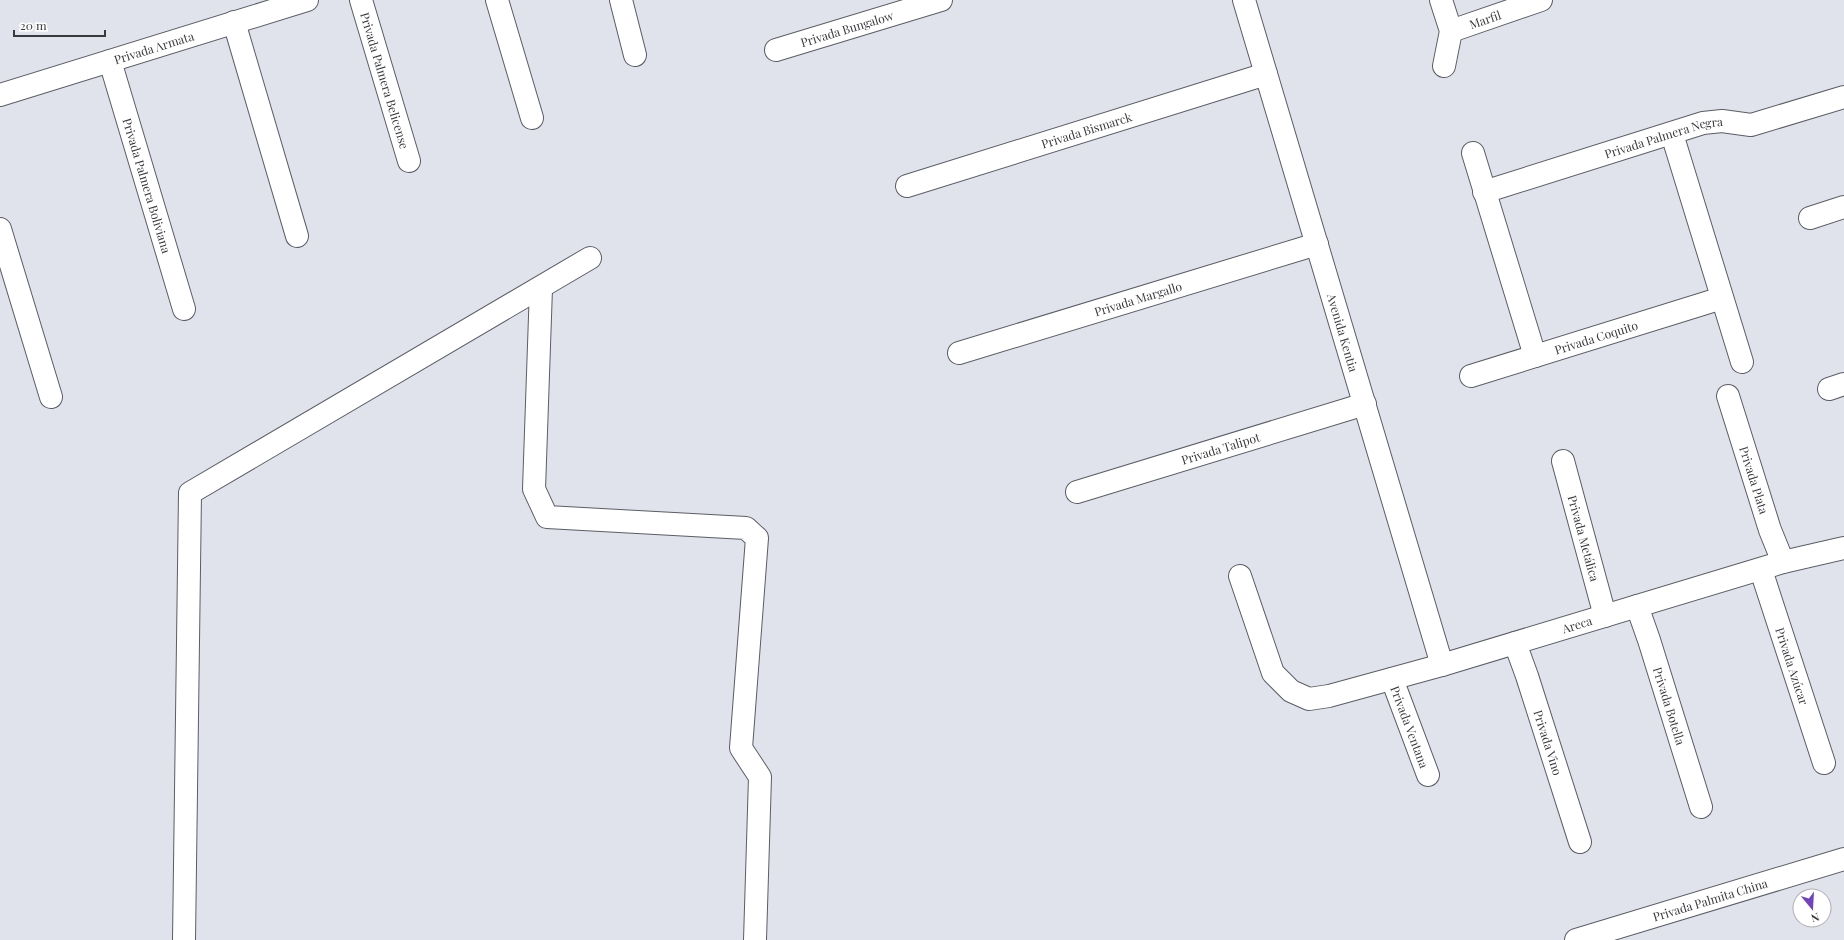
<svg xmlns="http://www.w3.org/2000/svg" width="1844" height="940" font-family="'Playfair Display',serif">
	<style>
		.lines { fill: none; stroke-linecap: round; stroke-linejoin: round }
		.minor-casing { stroke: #5a5d65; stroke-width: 24 }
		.minor { stroke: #fff; stroke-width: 22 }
		.labels { text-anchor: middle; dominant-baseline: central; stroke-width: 4; stroke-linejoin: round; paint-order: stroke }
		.street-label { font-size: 12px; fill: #393a3e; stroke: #fff }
	</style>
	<rect width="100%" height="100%" fill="#e0e3ec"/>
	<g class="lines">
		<defs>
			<g id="minor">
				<path id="s1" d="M361,0L409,161"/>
				<path d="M497,0L532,118"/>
				<path d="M621,0L635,55"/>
				<path id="s2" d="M1244,0L1442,665"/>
				<path d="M1441,0L1451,31L1444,66"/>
				<path d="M234,22L297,236"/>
				<path id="s3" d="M1451,31L1541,0"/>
				<path id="s4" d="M776,50L941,0"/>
				<path id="s5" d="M110,61L184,309"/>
				<path id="s6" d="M0,95L307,0"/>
				<path d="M1672,134L1742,362"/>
				<path d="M1473,153L1535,356"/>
				<path id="s7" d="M907,186L1266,74"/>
				<path id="s8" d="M1484,192L1703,123L1722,121L1751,125L1844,97"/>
				<path d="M1810,218L1844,207"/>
				<path d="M0,229L51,397"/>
				<path d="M541,288L534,489L547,517L746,528L757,538L741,748L760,777L755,940"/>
				<path id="s9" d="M959,353L1317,244"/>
				<path id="s10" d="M1471,376L1722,298"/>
				<path d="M1829,389L1844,384"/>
				<path id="s11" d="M1728,396L1770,530L1783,562"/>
				<path id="s12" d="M1563,461L1605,616"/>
				<path id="s13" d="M1077,492L1365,404"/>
				<path id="s14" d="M1761,570L1824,763"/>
				<path id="s15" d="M1240,576L1273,673L1291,691L1309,699L1329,696L1442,665L1783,562L1844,548"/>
				<path id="s16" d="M1637,606L1649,640L1701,807"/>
				<path id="s17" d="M1515,643L1527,676L1580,842"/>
				<path id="s18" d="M1392,679L1428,775"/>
				<path d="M184,940L190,493L590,258"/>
				<path id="s19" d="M1576,940L1844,859"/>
			</g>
		</defs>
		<!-- minor casing -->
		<use href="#minor" class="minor-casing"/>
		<!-- minor -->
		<use href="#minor" class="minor"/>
	</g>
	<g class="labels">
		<!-- street labels -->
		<g class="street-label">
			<text stroke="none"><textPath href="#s3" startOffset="36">Marfil</textPath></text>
			<text stroke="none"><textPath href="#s4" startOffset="74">Privada Bungalow</textPath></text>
			<text stroke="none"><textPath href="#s6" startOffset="161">Privada Armata</textPath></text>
			<text stroke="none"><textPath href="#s1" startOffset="84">Privada Palmera Belicense</textPath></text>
			<text stroke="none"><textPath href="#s7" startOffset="188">Privada Bismarck</textPath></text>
			<text stroke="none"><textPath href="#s8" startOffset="188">Privada Palmera Negra</textPath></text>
			<text stroke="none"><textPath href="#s5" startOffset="130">Privada Palmera Boliviana</textPath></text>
			<text stroke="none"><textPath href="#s9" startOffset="187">Privada Margallo</textPath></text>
			<text stroke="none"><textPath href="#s2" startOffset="347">Avenida Kentia</textPath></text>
			<text stroke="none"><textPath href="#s10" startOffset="131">Privada Coquito</textPath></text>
			<text stroke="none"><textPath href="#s13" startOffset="150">Privada Talipot</textPath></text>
			<text stroke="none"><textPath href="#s11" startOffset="88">Privada Plata</textPath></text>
			<text stroke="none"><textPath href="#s12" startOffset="80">Privada Metálica</textPath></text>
			<text stroke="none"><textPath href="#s15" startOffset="426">Areca</textPath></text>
			<text stroke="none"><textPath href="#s14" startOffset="101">Privada Azúcar</textPath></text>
			<text stroke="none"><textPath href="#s16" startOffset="105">Privada Botella</textPath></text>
			<text stroke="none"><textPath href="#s18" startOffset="51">Privada Ventana</textPath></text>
			<text stroke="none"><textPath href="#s17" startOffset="105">Privada Vino</textPath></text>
			<text stroke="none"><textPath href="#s19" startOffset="140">Privada Palmita China</textPath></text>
		</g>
	</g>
	<!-- north arrow -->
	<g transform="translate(1812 908) rotate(162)"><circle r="19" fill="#ffffff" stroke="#b0b0b2"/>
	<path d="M0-3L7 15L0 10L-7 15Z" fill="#7244bc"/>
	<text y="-6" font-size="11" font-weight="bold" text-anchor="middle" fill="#393a3e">N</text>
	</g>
	<!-- scale -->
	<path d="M14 30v6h91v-6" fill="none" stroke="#393a3e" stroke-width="2"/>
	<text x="20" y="30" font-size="12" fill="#393a3e" stroke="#ffffff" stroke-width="3" paint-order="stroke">20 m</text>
</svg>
